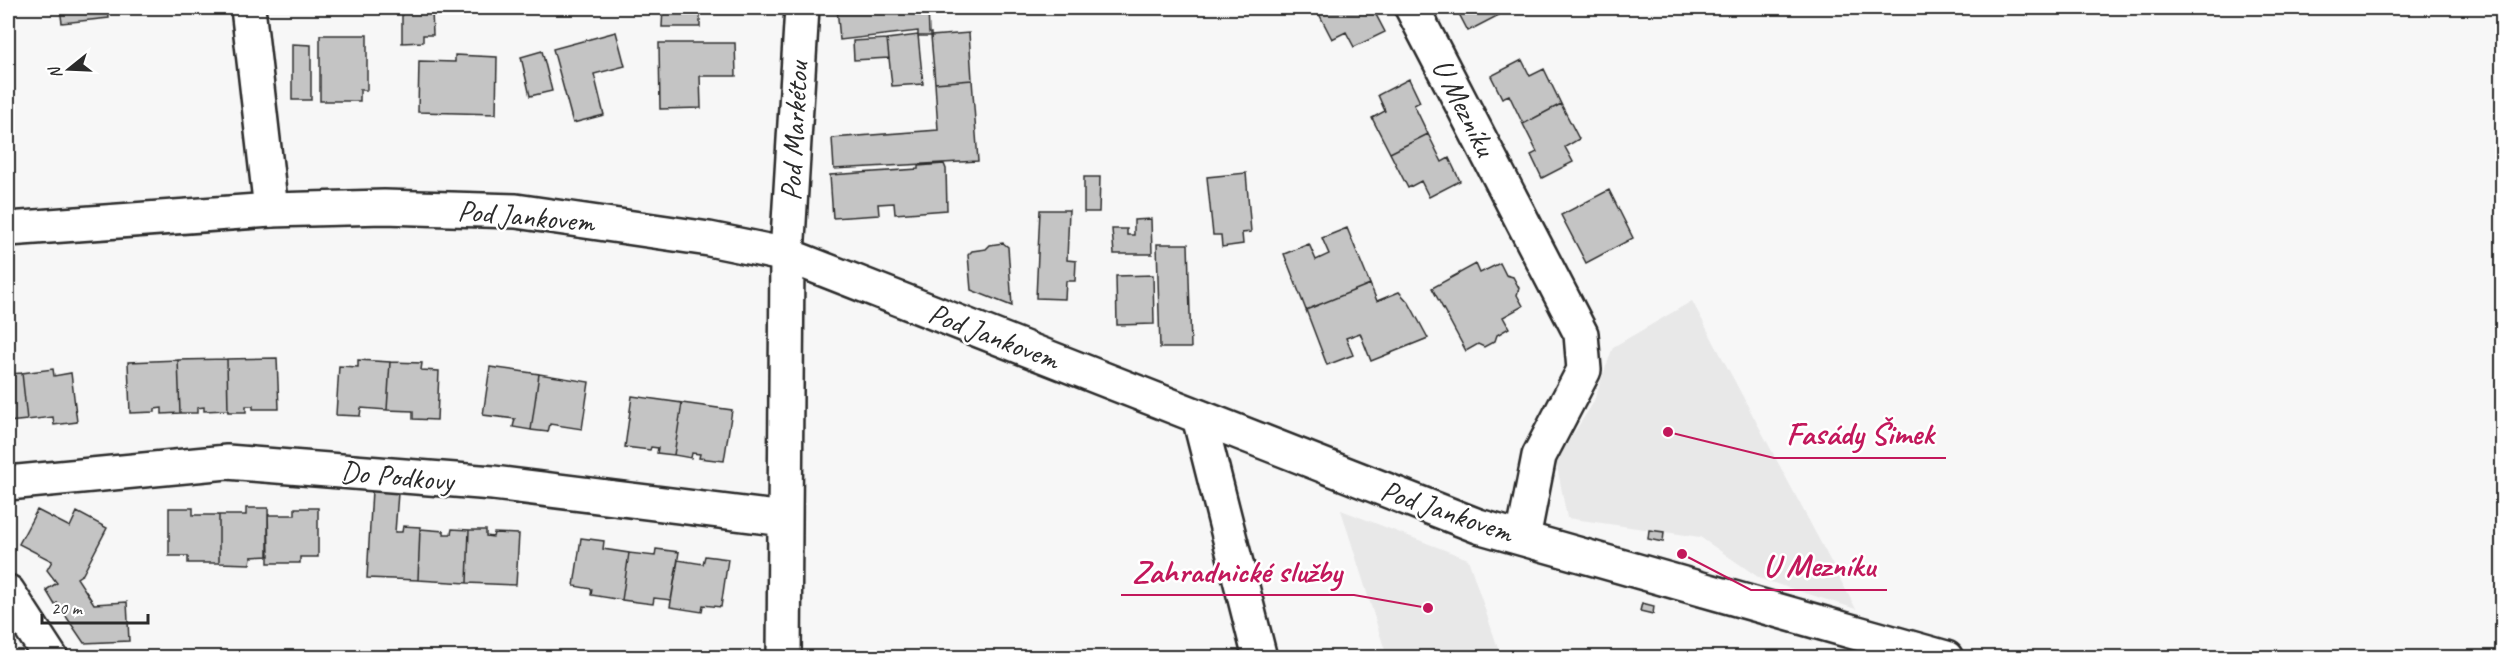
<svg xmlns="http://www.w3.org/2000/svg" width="2510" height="665" font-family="Caveat,sans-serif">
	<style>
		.built { fill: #e8e8e8 }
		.building { fill: #c4c4c4; stroke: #2b2b2b; stroke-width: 1.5 }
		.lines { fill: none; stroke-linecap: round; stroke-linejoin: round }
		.street-casing { stroke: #2b2b2b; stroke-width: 38 }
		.secondary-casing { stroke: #2b2b2b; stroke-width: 38 }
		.street { stroke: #fff; stroke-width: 33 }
		.secondary { stroke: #fff; stroke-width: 33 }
		.labels { text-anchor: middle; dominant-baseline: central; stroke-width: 5; stroke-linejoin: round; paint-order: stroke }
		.street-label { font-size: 30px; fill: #2b2b2b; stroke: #fff }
		.leader { fill: none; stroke: #c2185b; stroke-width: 2 }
		.callout-dot { fill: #c2185b; stroke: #fff; stroke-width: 2 }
		.callout-label { font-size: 32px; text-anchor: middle; font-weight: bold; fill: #c2185b; stroke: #fff; stroke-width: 5; stroke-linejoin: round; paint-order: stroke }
	</style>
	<rect width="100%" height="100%" fill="#f7f7f7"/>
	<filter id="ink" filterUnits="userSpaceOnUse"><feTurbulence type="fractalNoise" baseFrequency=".0167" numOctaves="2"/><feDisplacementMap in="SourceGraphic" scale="12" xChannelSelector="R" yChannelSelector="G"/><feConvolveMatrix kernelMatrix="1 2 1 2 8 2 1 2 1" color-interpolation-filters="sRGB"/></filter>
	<g filter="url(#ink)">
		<!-- built -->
		<path class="built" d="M1692,301L1856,609L1761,579L1700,537L1567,518L1556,461L1593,403L1613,347Z
			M1341,510L1468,559L1501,657H1387Z"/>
		<!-- building -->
		<path class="building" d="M60,8H108L109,18L62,23Z
			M402,8H422V11H432L433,35H423V42L402,43Z
			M663,8H700V27H662Z
			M837,8H928L929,33H931V36H918V31L840,40Z
			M1316,8H1364L1367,12L1373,9L1385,32L1354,47L1346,32L1332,39Z
			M1456,8H1495L1499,15L1468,31Z
			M616,32L625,66L594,74L604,115L573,123L553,49Z
			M969,33L972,80L935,83L931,36Z
			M320,35H367V90H360V101H320Z
			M918,35L923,84L892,86L887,39Z
			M887,39L889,58L854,60L853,41Z
			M659,43H735L736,76H700L701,108L660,109Z
			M292,44L311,45V100H292Z
			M542,51L552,91L530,96L521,57Z
			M455,55L497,57L496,114L418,112L419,61L455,62Z
			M1522,60L1530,76L1544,69L1561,104L1523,124L1509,95L1502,98L1491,76Z
			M1409,79L1420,102L1414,105L1428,134L1390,153L1372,118L1385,111L1378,95Z
			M972,80L978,161L834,169L832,138L938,130L935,83Z
			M1561,104L1579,139L1565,147L1573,162L1542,178L1531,155L1537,152L1523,124Z
			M1428,134L1442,162L1449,158L1460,181L1429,197L1421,181L1408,188L1390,153Z
			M944,164L946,169L947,210L895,214L894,203L878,204L879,215L833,218L830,175L918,169V166Z
			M1246,173L1251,232L1242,233L1243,244L1222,247L1221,235H1213L1207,177Z
			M1084,177H1100L1099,212H1084Z
			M1609,190L1633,238L1586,263L1561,215Z
			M1040,210H1069L1067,260L1076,261L1075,281H1066L1065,299L1036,298Z
			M1151,219L1152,254H1114L1112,229H1127V235H1134V220Z
			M1347,228L1370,284L1306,310L1284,254L1309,244L1316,260L1329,254L1322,238Z
			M1003,243L1008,247L1012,306L971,290L968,255L972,251L986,249L990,245Z
			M1157,244H1188L1191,348H1160Z
			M1500,263L1506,275L1513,277L1519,288L1517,295L1523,306L1503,317L1509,328L1497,335L1495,341L1484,347L1478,344L1466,351L1432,288L1476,264L1480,273Z
			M1153,275L1154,324L1117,325L1116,276Z
			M1370,284L1377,301L1399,292L1409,303L1428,338L1371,361L1360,333L1346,338L1353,355L1327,365L1306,310Z
			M277,358L279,409H253V406H246V412H228L227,359Z
			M227,359L228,412L227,410L204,411V407L197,408V413H180L178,360Z
			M178,360L180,413L162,414V408L155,409V412L130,413L128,362Z
			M358,360L390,362L387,410L361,408L360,416L336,415L339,366L358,367Z
			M390,362L422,363L421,370L439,371L437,420L413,419V411L387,410Z
			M490,367L539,374L531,430L513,427L515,419L483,415Z
			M53,369L54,376L71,373L77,422L54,425L53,417L27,420L22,373Z
			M22,373L27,420L8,422V374Z
			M539,374L589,382L582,429L550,424L548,432L531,430Z
			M632,396L682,403L674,455L657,453L658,448L651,447L650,450L625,447Z
			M682,403L732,410L724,461L699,458L700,454L692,453L691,458L674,455Z
			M372,490L398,493L395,532H402L403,526L420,527L418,580L367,578Z
			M169,508H193V515H219V563H188V556H169Z
			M246,508H268L269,556L251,557L250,564L219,563V515H246Z
			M295,508H318V557H300V563H268V515H295Z
			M37,510L70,527L77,512L107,528L83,574L77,578L94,604L127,602L129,641L84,643L57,603L55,605L46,590L57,583L47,570L52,561L19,544Z
			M420,529L444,531V534H451L452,529L469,530L467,583L418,580Z
			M469,530H486V536L493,537L494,533L519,534L516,585L467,583Z
			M1649,530L1664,532L1663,542L1648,539Z
			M581,538L604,541L603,549L629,553L622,600L591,595L592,589L574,586Z
			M656,549L679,552L671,600L654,598L653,604L622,600L629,553L655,556Z
			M705,556L728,559L721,607L703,605L702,612L670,607L678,560L703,564Z
			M1642,603L1654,606L1653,614L1640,611Z"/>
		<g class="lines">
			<defs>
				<path id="street" d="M248,8L271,210
					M1412,8L1581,334L1584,370L1539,456L1523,538
					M1199,417L1260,658
					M8,483L227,462L493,483L785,519
					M8,592L51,658
					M784,658L787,255"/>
				<path id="secondary" d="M8,229L271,210L384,207L516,211L709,239L787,255L1478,526L1946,658
					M787,255L802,8"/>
			</defs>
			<!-- street casing -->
			<use href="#street" class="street-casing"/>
			<!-- secondary casing -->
			<use href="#secondary" class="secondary-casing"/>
			<!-- street -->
			<use href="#street" class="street"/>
			<!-- secondary -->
			<use href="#secondary" class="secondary"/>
		</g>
	</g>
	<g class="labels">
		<!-- street labels -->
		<g class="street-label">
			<text transform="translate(1464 107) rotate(63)">U Mezníku</text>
			<text transform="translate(794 131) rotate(-87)">Pod Markétou</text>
			<text transform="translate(526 216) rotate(5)">Pod Jankovem</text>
			<text transform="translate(994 336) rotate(21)">Pod Jankovem</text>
			<text transform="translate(397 476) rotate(5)">Do Podkovy</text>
			<text transform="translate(1447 511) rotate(19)">Pod Jankovem</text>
		</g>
	</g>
	<!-- callouts -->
	<path class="leader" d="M1668 432L1774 458H1946M1682 554L1751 590H1887M1428 608L1354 595H1121"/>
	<g class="callout-dot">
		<circle cx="1668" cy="432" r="6"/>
		<circle cx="1682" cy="554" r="6"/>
		<circle cx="1428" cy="608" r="6"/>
	</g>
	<g class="callout-label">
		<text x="1860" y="444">Fasády Šimek</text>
		<text x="1819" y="576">U Mezníku</text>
		<text x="1237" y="582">Zahradnické služby</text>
	</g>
	<!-- margin -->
	<rect width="2510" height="665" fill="none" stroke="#fff" stroke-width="30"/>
	<rect x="15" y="15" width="2480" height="635" fill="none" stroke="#2b2b2b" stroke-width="2" filter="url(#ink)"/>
	<!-- north arrow -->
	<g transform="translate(69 69) rotate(252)" stroke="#ffffff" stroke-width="4.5" paint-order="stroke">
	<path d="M0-4.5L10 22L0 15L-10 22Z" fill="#2b2b2b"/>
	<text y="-9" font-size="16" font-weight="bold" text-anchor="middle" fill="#2b2b2b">N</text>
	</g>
	<!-- scale -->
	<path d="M42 614v9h106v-9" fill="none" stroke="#2b2b2b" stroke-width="3"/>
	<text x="51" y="614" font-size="18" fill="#2b2b2b" stroke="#ffffff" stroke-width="4.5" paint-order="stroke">20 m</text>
</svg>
